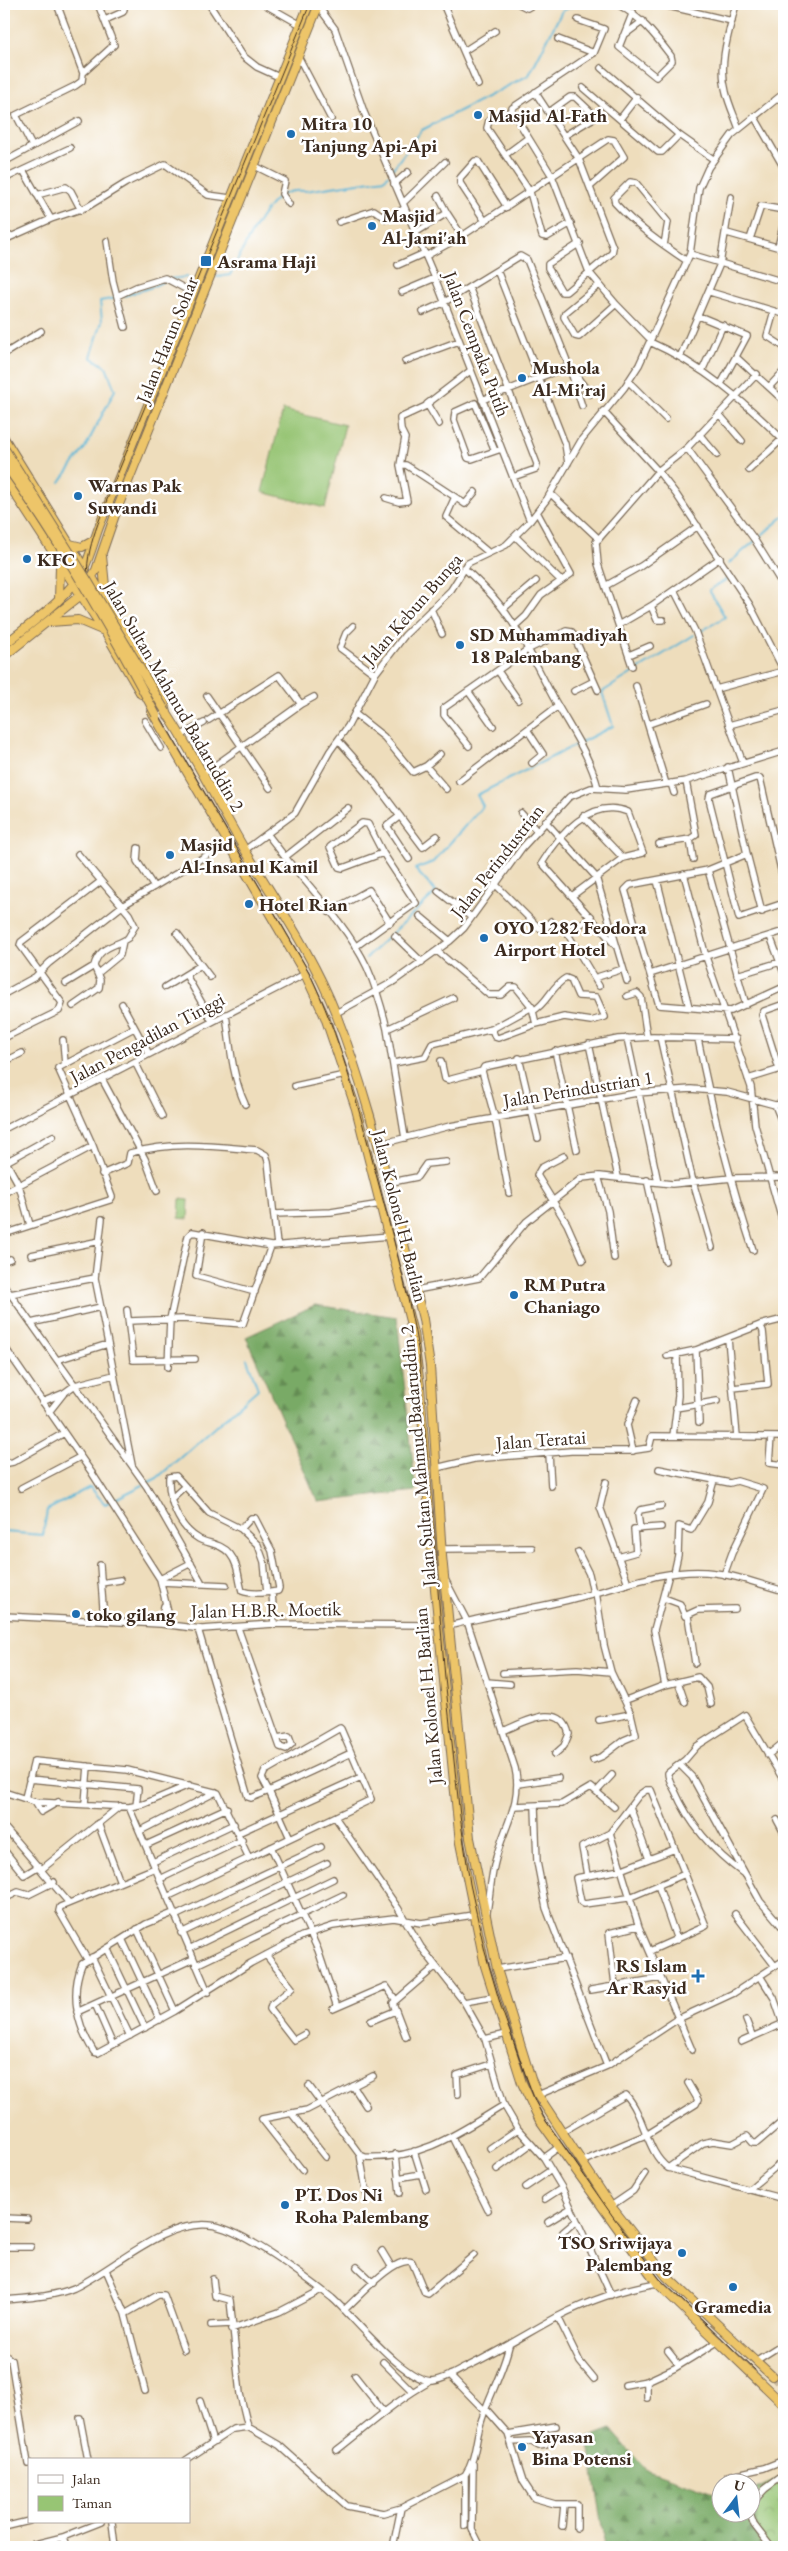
<svg xmlns="http://www.w3.org/2000/svg" width="788" height="2551" font-family="'EB Garamond',serif">
	<style>
		.green { fill: #97c574; stroke: #697849 }
		.forest { fill: url(#forest-firs); stroke: #5a6a42 }
		.park { fill: url(#park-crowns); stroke: #697849 }
		.lines { fill: none; stroke-linecap: round; stroke-linejoin: round }
		.stream { stroke: #56b4d5; stroke-width: 2 }
		.highway-tunnel { stroke: #cab99c; stroke-width: 8; stroke-dasharray: 8 4; stroke-linecap: butt }
		.minor-casing { stroke: #7a6955; stroke-width: 8 }
		.highway-casing { stroke: #7a6955; stroke-width: 10 }
		.minor { stroke: #fff; stroke-width: 5.5 }
		.highway { stroke: #edc569; stroke-width: 8 }
		.tram { stroke: #3b2a1e; stroke-width: 1 }
		.highway-bridge-casing { stroke: #7a6955; stroke-width: 10; stroke-linecap: butt }
		.highway-bridge { stroke: #edc569; stroke-width: 8 }
		.poi-dot { fill: #1f6fb2; stroke: #fff; stroke-width: 2 }
		.labels { text-anchor: middle; dominant-baseline: central; stroke-width: 5; stroke-linejoin: round; paint-order: stroke }
		.poi-label { font-size: 19px; font-weight: bold; fill: #3b2a1e; stroke: #fff; text-anchor: start }
		.street-label { font-size: 19px; fill: #3b2a1e; stroke: #fff }
	</style>
	<defs>
		<pattern id="forest-firs" width="22" height="20" patternUnits="userSpaceOnUse" patternTransform="scale(1.25)"><rect width="22" height="20" fill="#79aa66"/><path d="M5 1l3.5 6h-7zM16 11l3.5 6h-7z" fill="#648b53"/></pattern>
		<pattern id="park-crowns" width="20" height="18" patternUnits="userSpaceOnUse" patternTransform="scale(1.25)"><rect width="20" height="18" fill="#97c574"/><path d="M2 6a3 3 0 1 1 6 0M12 15a3 3 0 1 1 6 0" fill="none" stroke="#7ca05f"/></pattern>
	</defs>
	<rect width="100%" height="100%" fill="#fff"/>
	<filter id="ink" filterUnits="userSpaceOnUse"><feTurbulence type="fractalNoise" baseFrequency=".02" numOctaves="2"/><feDisplacementMap in="SourceGraphic" scale="10" xChannelSelector="R" yChannelSelector="G"/><feConvolveMatrix kernelMatrix="1 2 1 2 8 2 1 2 1" color-interpolation-filters="sRGB"/></filter>
	<filter id="wash" filterUnits="userSpaceOnUse"><feTurbulence type="fractalNoise" baseFrequency=".0096" numOctaves="4" result="noise"/><feDisplacementMap in="SourceGraphic" scale="20" xChannelSelector="R" yChannelSelector="G"/><feGaussianBlur stdDeviation="1.12" result="paint"/><feColorMatrix in="noise" values="0 0 0 0 0 0 0 0 0 0 0 0 0 0 0 0 0 1.4 0 .05"/><feComposite in="paint" operator="in"/></filter>
	<g filter="url(#wash)">
		<rect width="100%" height="100%" fill="#eeddbc"/>
		<!-- green -->
		<path class="green" d="M283,410L345,425L325,508L262,492Z
			M180,1199L189,1200L188,1219L179,1218Z"/>
		<!-- forest -->
		<path class="forest" d="M315,1305L397,1317L416,1491L318,1502L246,1337Z
			M611,2429L645,2469L720,2495V2514H750L751,2491L784,2477V2547H603L604,2533L588,2438Z"/>
		<!-- park -->
		<path class="park" d="M784,2474V2547H763L757,2541L758,2490Z"/>
		<g class="lines">
			<!-- stream -->
			<path class="stream" d="M391,171L422,130L529,75L562,11L577,4
				M217,277L230,275C242,252 257,217 276,199C284,191 294,190 305,191L385,179L388,175
				M170,279L187,277
				M124,296L152,287L164,281
				M60,482L85,448L115,390L106,367L91,357L102,321L100,301L117,298
				M728,564L784,516
				M698,633L725,617L709,590L729,578L728,576
				M366,958L436,892L415,869L433,862L483,806L477,795L613,726L602,692L694,635
				M147,1483L157,1478L258,1389L247,1359
				M4,1532L43,1535L47,1510L90,1487L105,1504L143,1485"/>
		</g>
	</g>
	<g filter="url(#ink)">
		<g class="lines">
			<!-- highway-tunnel -->
			<path class="highway-tunnel" d="M772,2376L784,2388"/>
			<defs>
				<path id="minor" d="M209,4L243,56L257,67L279,77
					M264,4L301,25
					M443,4L478,85
					M519,4L527,8L534,4
					M617,4C640,16 655,35 671,56L672,61L656,77L619,47L633,12
					M736,4C729,32 718,63 726,92C729,105 735,117 739,129
					M318,6L335,29L364,112L435,278L530,521
					M668,6L732,21
					M105,20L123,12L124,9L121,4
					M578,20L604,29L594,53
					M623,36L643,21
					M558,39L594,53L512,108V111L552,176L589,272L616,304L650,339
					M464,51L495,31
					M299,58L331,119
					M601,68L679,135L713,159
					M83,73L114,45L98,4
					M583,88L658,152H662L679,135
					M535,92L579,159L613,248L612,253L566,292H562L548,268V264L580,243
					M505,112L489,120L487,128L530,192L542,236L547,237L571,223
					M549,112L570,97H575L592,113V119L564,136
					M754,116L784,168
					M620,119L637,97
					M32,146L16,115L75,86L82,81L83,73L57,4
					M505,155L528,138
					M4,162L79,121
					M255,166L285,181L282,194L289,204
					M23,170L70,148
					M4,179L23,170L51,219L4,240
					M394,184L408,172
					M37,195L66,187L71,191L81,210
					M438,196L447,213
					M403,203L445,162
					M51,219L87,207L126,183L165,164L208,195L230,198
					M485,221L460,183V178L475,161H478L507,207
					M339,222L374,210L387,219L405,208
					M415,233L447,213L462,236
					M727,233L784,249
					M750,239L761,206L784,210
					M107,241L113,281L125,327
					M664,245L668,222L636,183L630,182L614,198L615,203C636,226 660,243 687,261
					M778,247L784,222
					M690,254L784,282
					M426,256L462,236L608,139L614,140L624,157L591,186
					M398,265L425,253
					M497,270L565,444L568,463
					M599,285L565,313L564,317L575,336L579,337L616,304
					M469,287L537,464L536,469L513,477
					M402,292L435,278
					M710,292L784,314
					M117,296L136,287L165,278L193,293
					M774,311L767,336L784,347
					M423,312L443,303L520,256L527,260L569,366L482,400
					M699,316L747,336L721,384
					M650,342C702,365 744,401 784,441
					M4,354L41,331
					M680,357L720,264L731,197
					M736,357L784,401
					M405,361L459,341
					M569,366L582,406
					M571,369L590,394
					M702,371L723,325
					M628,381L666,419
					M770,386L784,371
					M603,411L658,471L676,494L750,605L784,671
					M719,414L742,441
					M439,424L427,404L470,371
					M699,434L717,455
					M687,448L754,539L784,587
					M495,451L475,403L455,412L454,420L468,458L472,459L501,449
					M400,465L405,438L401,430L400,418L426,406
					M749,470L782,439
					M551,494L599,539
					M455,497L465,504L475,492
					M386,498L399,502L407,501L400,465H406L455,497L446,517L488,552
					M515,536L560,580
					M464,568C480,583 496,598 508,616C528,644 541,677 558,706C574,734 590,757 598,788
					M607,585L641,566L698,526
					M674,590L695,631L743,763
					M651,606L657,620H663
					M431,609L442,634
					M503,609L536,581
					M620,624L651,606L720,558
					M353,626L346,633L340,648L375,674
					M515,626L526,616L541,595L571,574L537,512
					M629,655L650,646
					M632,666L598,564L596,542L658,471L687,448L757,374
					M498,671L518,700
					M636,686L666,784
					M716,689L784,671
					M468,691L493,726
					M574,691L594,681
					M207,696L270,788
					M355,714L384,737L413,772L426,766L440,754
					M209,720L279,675L301,704
					M145,721L161,748
					M649,724L706,704
					M729,725L784,710
					M528,731L543,754L532,763
					M180,736L204,723
					M338,740L369,775L423,847L437,836
					M469,746L444,715V708L527,650L566,631L572,632L598,690
					M426,766L446,789
					M728,767L747,854L762,912
					M203,774L301,704L314,697
					M459,781L558,706
					M671,783L674,793
					M521,813L537,831
					M783,813H784
					M400,816L387,826L409,859
					M583,816L623,858
					M545,821L596,877L627,981
					M268,835L285,857L348,808
					M690,839L693,859
					M775,843L784,840
					M659,844L690,839L696,835L686,781
					M138,848L137,861L154,887
					M245,850L295,813L330,751L348,726L375,674L405,635L451,590L468,563L506,545L530,521L547,499L582,439L624,388L639,365L690,254L699,188L708,168L732,135L784,93
					M747,854L708,870L630,885L625,890L659,1005L731,1011L784,987
					M285,857C313,891 348,927 367,967C376,987 382,1008 387,1029
					M708,870L746,1005
					M684,874L706,957L751,1087L755,1125L784,1227
					M657,880L689,1007
					M784,883L760,778H755L710,794L709,799L739,918L784,903
					M495,884L539,928L545,929L551,921
					M438,891L471,917
					M572,896L623,858L643,853L628,812C591,797 559,835 542,863L616,946
					M329,912L369,890L390,923
					M420,916L450,941
					M563,926L599,986
					M177,933L210,977
					M568,935L591,916
					M395,936L422,962
					M770,936L784,973
					M355,947L416,903L383,853L368,824L362,823L330,847L339,867L343,868L383,853
					M437,951L489,995H501L510,987H516L532,1007L536,1024
					M98,973L120,955L123,941
					M650,974L784,931
					M186,975L212,1021
					M737,975L780,962
					M594,978L623,969
					M66,983L94,966
					M165,987L201,965
					M4,994L35,977L49,963L122,906L229,842
					M627,996L637,993L641,997L647,1037
					M122,1004L149,1054
					M73,1006L99,988L100,980L94,966C99,946 114,947 128,938L135,926L129,914L78,854
					M336,1013L393,982L450,941L464,928L522,848L569,797L591,788L626,790L686,781L784,751
					M226,1014C230,1044 232,1076 245,1104
					M492,1029L495,1037L498,1038L536,1024L564,1017L591,1021L605,1017L596,997L578,996L571,980L566,978C551,986 548,1003 533,1011
					M660,1037L693,1182L712,1247
					M4,1038L59,1011L62,1003L20,945L21,942L100,882
					M627,1038L658,1182
					M698,1039C712,1110 730,1181 753,1250
					M63,1040L65,1064
					M589,1044L618,1177
					M555,1051L577,1150
					M519,1058L538,1138
					M441,1061L445,1079L448,1080L482,1071
					M4,1062L22,1053
					M135,1062L162,1116
					M394,1063L425,1057L432,1044L492,1029L532,1007
					M779,1069L762,1015L764,1011L784,1004
					M102,1079L145,1159L157,1191
					M748,1079L784,1068
					M295,1086L345,1075
					M775,1105L784,1127
					M4,1129L305,974
					M405,1138L387,1029L453,998
					M377,1145L450,1126L637,1093L691,1089L727,1092L775,1105L784,1104
					M564,1156L541,1168L537,1175L567,1224L583,1260
					M4,1158L19,1185L30,1225
					M6,1162L53,1136
					M102,1174L128,1163L130,1153C176,1141 210,1146 257,1150L266,1155L268,1161L277,1245
					M598,1176L608,1211L614,1258
					M647,1180L665,1261
					M387,1183L417,1177L426,1164L446,1162
					M4,1193L93,1146L58,1068L134,1028
					M509,1193L495,1118L482,1071L484,1067L618,1039L653,1037L736,1039
					M274,1214L331,1212L381,1204
					M102,1219L95,1278L132,1465
					M203,1232L196,1276L255,1292
					M4,1234L110,1200L112,1197L93,1146
					M31,1255L100,1241
					M4,1261L10,1259
					M4,1285L147,1487L202,1583
					M416,1290L479,1278L526,1222L582,1178L600,1176L672,1184L732,1178L784,1177
					M10,1294L95,1278
					M127,1310L133,1360L195,1359
					M129,1321L183,1319L243,1324L271,1246
					M31,1323L101,1307
					M760,1325L784,1319
					M728,1339L737,1436
					M4,1346L92,1473L160,1579L171,1625
					M696,1350L699,1422
					M667,1356L696,1350L760,1325L763,1331L768,1384L733,1388
					M57,1360L108,1344
					M168,1367L170,1319L188,1236L192,1232L271,1246L390,1236
					M42,1402L64,1393L75,1385L114,1375
					M676,1408L717,1401
					M49,1412L64,1393
					M673,1436L678,1396L677,1354
					M771,1437L769,1463L784,1465
					M633,1451L627,1425L637,1400
					M549,1454L551,1486
					M4,1459L8,1463L13,1462L64,1433
					M436,1468L474,1459L571,1451H629L649,1448L652,1436L784,1437
					M659,1469L730,1483L737,1481L763,1489L732,1553L724,1575
					M606,1482L600,1507L628,1583
					M21,1488L80,1457
					M173,1497L185,1486
					M241,1529L251,1518H255L272,1551L279,1588L278,1591C266,1593 252,1595 242,1591C238,1578 239,1565 230,1554C222,1544 209,1544 199,1539C178,1527 168,1499 169,1477L176,1476L209,1513L241,1529L258,1545L264,1562L267,1592
					M640,1529L638,1514L640,1510L661,1506
					M441,1549L532,1548
					M578,1552L589,1574L593,1593
					M618,1557L636,1552L634,1529L661,1527
					M100,1565L104,1621
					M674,1573L678,1555L679,1526L691,1530L708,1502L714,1480
					M160,1579L191,1563
					M446,1581L467,1621L515,1768C523,1801 504,1827 496,1858C491,1875 490,1894 487,1912
					M161,1582L226,1585
					M101,1583L120,1580
					M272,1592L274,1624
					M664,1598L680,1604L685,1616L698,1610L735,1609
					M4,1616L161,1624L202,1629L274,1624L438,1625
					M688,1616L695,1663
					M161,1624L164,1606
					M449,1626C490,1615 531,1609 572,1599C617,1589 660,1569 706,1572C733,1574 759,1584 784,1591
					M238,1628L280,1747L286,1749L292,1744L289,1736L277,1738
					M198,1629L248,1797L251,1798L269,1791L290,1838
					M503,1673L577,1669L611,1672
					M487,1682L510,1684
					M678,1682L685,1702
					M665,1685L654,1630L669,1574
					M626,1700L665,1685L698,1677L707,1687L711,1704
					M599,1720L631,1714
					M503,1731C523,1723 561,1700 569,1734L564,1746L555,1754
					M768,1755L784,1742
					M593,1760L603,1756L624,1740L636,1735L631,1714L611,1672L604,1645L596,1592
					M680,1765L692,1777L760,1901L784,1929
					M29,1779L138,1789L136,1806
					M518,1784L558,1778
					M597,1791L612,1775
					M4,1792L35,1802L129,1807L144,1804L189,1785
					M25,1798L34,1761L127,1770L218,1793L249,1858
					M35,1802L41,1812L58,1802
					M85,1804L88,1766
					M514,1806L562,1804L591,1787L614,1807
					M535,1806L537,1862L546,1908L607,2066
					M129,1807L208,1992
					M630,1807L649,1859
					M335,1817L398,1908L421,1947L464,2002L493,1997
					M777,1820L784,1833
					M98,1823L120,1882
					M6,1829L69,1903
					M140,1831L216,1792
					M238,1833L361,1777
					M610,1833L639,1927L692,2050
					M146,1845L227,1808
					M271,1847L318,1950L337,2007
					M675,1849L620,1870L576,1878L581,1902L584,1904L628,1898L685,1874
					M4,1850L24,1875L39,1866
					M153,1862L234,1824
					M42,1869L120,1806
					M744,1874C714,1852 690,1826 675,1791C672,1785 668,1779 668,1773L685,1760L697,1746L745,1715L784,1781
					M587,1875L582,1847L610,1833L639,1795L646,1790H651L706,1926L650,1951
					M160,1879L242,1840
					M658,1885L677,1940
					M167,1897L370,1800L371,1799L341,1729L340,1728L265,1771L262,1778L269,1791L351,1753
					M4,1899L18,1892L28,1895L54,1882
					M173,1913L146,1924L82,1964C70,1994 77,2026 94,2052L98,2053L175,2011L251,1963L302,1936L333,1926L361,1922L394,1918L421,1923L473,1915
					M735,1914L775,1966
					M175,1916L321,1847
					M137,1929L175,2011
					M181,1933L327,1863
					M122,1939L160,2020
					M107,1948L145,2028
					M189,1949L333,1879
					M266,1955L292,1988L271,2005L270,2009L294,2040L305,2034
					M92,1957L130,2036
					M87,1959L59,1911L60,1907L155,1868
					M196,1965L343,1895
					M497,1969L566,1958
					M760,1976L774,1998L783,2024
					M615,1985L609,1933L638,1926
					M591,1990L661,1978
					M464,2002L485,2039
					M95,2004L113,2045
					M333,2009L386,1986L395,1999
					M77,2012L193,1959
					M746,2020L752,2035
					M371,2021L395,2011
					M406,2037L393,2003L436,1966
					M741,2042L784,2023
					M309,2086L360,2155L365,2157C422,2160 458,2133 504,2105L518,2129L544,2158L559,2147
					M353,2086L366,2106
					M458,2094L457,2075L491,2064
					M538,2095L607,2066L678,2019L734,1993L784,1960
					M504,2105L485,2039L506,2034
					M292,2114L326,2157
					M562,2132L626,2095C645,2116 646,2152 668,2168L784,2199
					M452,2137L488,2210
					M490,2148L518,2129
					M414,2151L426,2189
					M396,2154L400,2193
					M360,2155L367,2195
					M544,2158L562,2188L611,2295
					M581,2162L648,2134L696,2104L698,2100L688,2083
					M668,2168L703,2143L713,2141L732,2144L747,2136L753,2143H757L784,2120
					M497,2169L531,2144
					M302,2170L262,2119L307,2110L373,2076
					M398,2178L421,2174
					M526,2187L551,2170
					M748,2190L784,2160
					M545,2199L562,2188
					M611,2206L633,2191L645,2173
					M4,2218L27,2219
					M548,2222L571,2208
					M563,2232L576,2221
					M4,2247H31
					M382,2251L391,2266
					M357,2267L374,2283
					M106,2270L125,2314L145,2391
					M213,2279L215,2296L230,2300L240,2394L248,2427
					M4,2300C26,2298 53,2297 74,2288C116,2268 162,2221 209,2225C240,2227 307,2278 332,2298C354,2317 404,2382 433,2381C443,2380 455,2373 464,2368C496,2353 526,2334 557,2317C588,2301 623,2289 657,2283
					M344,2310C357,2299 395,2255 412,2262L425,2293L428,2294L474,2255
					M125,2314L158,2295H164L184,2350
					M558,2317L580,2362L594,2379
					M211,2325L231,2324
					M231,2329L279,2312L321,2290
					M668,2351L679,2365
					M4,2354L11,2360L28,2464
					M757,2360L784,2343
					M383,2362L412,2391
					M450,2375L485,2411
					M355,2376L383,2411
					M625,2385L647,2381
					M647,2398V2381L675,2368L719,2341
					M200,2401L213,2442
					M486,2409L508,2434L523,2481L534,2498L555,2504H577V2528
					M80,2418L88,2460
					M508,2434L556,2426
					M511,2442L530,2441L539,2446L546,2445
					M337,2450C368,2426 396,2400 431,2381
					M186,2460L233,2429L248,2427L279,2445L347,2506L383,2513L401,2508L465,2475C477,2458 475,2438 482,2419C490,2394 503,2372 509,2346
					M473,2464L472,2529L481,2547
					M728,2476L764,2468L784,2460
					M750,2505L765,2489L784,2475
					M750,2514L754,2525L771,2547
					M112,2522L115,2547
					M465,2526V2475
					M562,2526L564,2505
					M4,2527L29,2521
					M63,2537L66,2547
					M23,2547L63,2537L101,2522
					M393,2547L401,2508"/>
				<path id="highway" d="M4,438L85,569
					M4,477L105,632L141,694
					M70,544L82,547L93,541
					M102,556L106,596
					M92,577L163,698L168,716
					M59,599L60,566
					M50,622L78,620L104,631
					M4,645C32,622 66,601 84,568C91,555 95,536 101,522L309,4
					M4,656L81,595L96,570L116,512L319,4
					M152,712L305,974L325,1017L356,1109L413,1333L420,1386L433,1569L460,1843L485,1966L522,2083L539,2119L657,2283L784,2405
					M166,712C195,756 218,804 245,850C277,904 313,955 336,1014C371,1103 391,1198 416,1290L423,1319L430,1366L442,1556L470,1838L497,1969L531,2079L538,2095L611,2206L666,2276L772,2376"/>
			</defs>
			<!-- minor casing -->
			<use href="#minor" class="minor-casing"/>
			<!-- highway casing -->
			<use href="#highway" class="highway-casing"/>
			<!-- minor -->
			<use href="#minor" class="minor"/>
			<!-- highway -->
			<use href="#highway" class="highway"/>
			<!-- tram -->
			<path class="tram" d="M310,4L108,497C95,533 77,567 95,604L309,972C340,1036 358,1106 376,1174C392,1234 409,1294 419,1355L445,1678L460,1816L470,1884L485,1952L502,2010L535,2101L546,2121L614,2218L659,2278L755,2370"/>
			<defs>
				<path id="highway-bridge" d="M4,448L89,583L166,712
					M4,463C61,543 111,629 156,715"/>
			</defs>
			<!-- highway-bridge casing -->
			<use href="#highway-bridge" class="highway-bridge-casing"/>
			<!-- highway-bridge -->
			<use href="#highway-bridge" class="highway-bridge"/>
		</g>
	</g>
	<!-- markers -->
	<g class="poi-dot">
		<circle cx="478" cy="115" r="5"/>
		<circle cx="291" cy="134" r="5"/>
		<circle cx="372" cy="226" r="5"/>
		<rect x="200" y="255" width="12" height="12" rx="2.5"/>
		<circle cx="522" cy="378" r="5"/>
		<circle cx="78" cy="496" r="5"/>
		<circle cx="27" cy="559" r="5"/>
		<circle cx="460" cy="645" r="5"/>
		<circle cx="170" cy="855" r="5"/>
		<circle cx="249" cy="904" r="5"/>
		<circle cx="484" cy="938" r="5"/>
		<circle cx="514" cy="1295" r="5"/>
		<circle cx="76" cy="1614" r="5"/>
		<path d="M695.5 1968.5h5v5h5v5h-5v5h-5v-5h-5v-5h5z"/>
		<circle cx="285" cy="2205" r="5"/>
		<circle cx="682" cy="2253" r="5"/>
		<circle cx="733" cy="2287" r="5"/>
		<circle cx="522" cy="2447" r="5"/>
	</g>
	<g class="labels">
		<!-- poi labels -->
		<g class="poi-label">
			<text x="488" y="115">Masjid Al-Fath</text>
			<text x="301" y="123">Mitra 10<tspan x="301" dy="22">Tanjung Api-Api</tspan></text>
			<text x="382" y="215">Masjid<tspan x="382" dy="22">Al-Jami'ah</tspan></text>
			<text x="217" y="261">Asrama Haji</text>
			<text x="532" y="367">Mushola<tspan x="532" dy="22">Al-Mi'raj</tspan></text>
			<text x="88" y="485">Warnas Pak<tspan x="88" dy="22">Suwandi</tspan></text>
			<text x="37" y="559">KFC</text>
			<text x="470" y="634">SD Muhammadiyah<tspan x="470" dy="22">18 Palembang</tspan></text>
			<text x="180" y="844">Masjid<tspan x="180" dy="22">Al-Insanul Kamil</tspan></text>
			<text x="259" y="904">Hotel Rian</text>
			<text x="494" y="927">OYO 1282 Feodora<tspan x="494" dy="22">Airport Hotel</tspan></text>
			<text x="524" y="1284">RM Putra<tspan x="524" dy="22">Chaniago</tspan></text>
			<text x="86" y="1614">toko gilang</text>
			<text x="687" y="1965" text-anchor="end">RS Islam<tspan x="687" dy="22">Ar Rasyid</tspan></text>
			<text x="295" y="2194">PT. Dos Ni<tspan x="295" dy="22">Roha Palembang</tspan></text>
			<text x="672" y="2242" text-anchor="end">TSO Sriwijaya<tspan x="672" dy="22">Palembang</tspan></text>
			<text x="733" y="2306" text-anchor="middle">Gramedia</text>
			<text x="532" y="2436">Yayasan<tspan x="532" dy="22">Bina Potensi</tspan></text>
		</g>
		<!-- street labels -->
		<g class="street-label">
			<text transform="translate(167 340) rotate(-68)">Jalan Harun Sohar</text>
			<text transform="translate(477 344) rotate(69)">Jalan Cempaka Putih</text>
			<text transform="translate(412 609) rotate(-49)">Jalan Kebun Bunga</text>
			<text transform="translate(174 696) rotate(60)">Jalan Sultan Mahmud Badaruddin 2</text>
			<text transform="translate(497 861) rotate(-52)">Jalan Perindustrian</text>
			<text transform="translate(147 1038) rotate(-28)">Jalan Pengadilan Tinggi</text>
			<text transform="translate(578 1089) rotate(-9)">Jalan Perindustrian 1</text>
			<text transform="translate(400 1216) rotate(76)">Jalan Kolonel H. Barlian</text>
			<text transform="translate(541 1440) rotate(-4)">Jalan Teratai</text>
			<text transform="translate(418 1456) rotate(-95)">Jalan Sultan Mahmud Badaruddin 2</text>
			<text transform="translate(266 1610) rotate(-1)">Jalan H.B.R. Moetik</text>
			<text transform="translate(428 1696) rotate(-95)">Jalan Kolonel H. Barlian</text>
		</g>
	</g>
	<!-- margin -->
	<rect width="788" height="2551" fill="none" stroke="#fff" stroke-width="20"/>
	<!-- legend -->
	<rect x="28" y="2458" width="162" height="65" fill="#ffffff" stroke="#b1aaa5"/>
	<rect x="38" y="2475" width="25" height="8" fill="#ffffff" stroke="#b1aaa5"/>
	<text x="72" y="2484" font-size="15" fill="#3b2a1e">Jalan</text>
	<rect x="38" y="2496" width="25" height="15" fill="#97c574" stroke="#b1aaa5"/>
	<text x="72" y="2508" font-size="15" fill="#3b2a1e">Taman</text>
	<!-- north arrow -->
	<g transform="translate(736 2498) rotate(15)"><circle r="24" fill="#ffffff" stroke="#b1aaa5"/>
	<path d="M0-4L9 19L0 12L-9 19Z" fill="#1f6fb2"/>
	<text y="-8" font-size="14" font-weight="bold" text-anchor="middle" fill="#3b2a1e">U</text>
	</g>
</svg>
